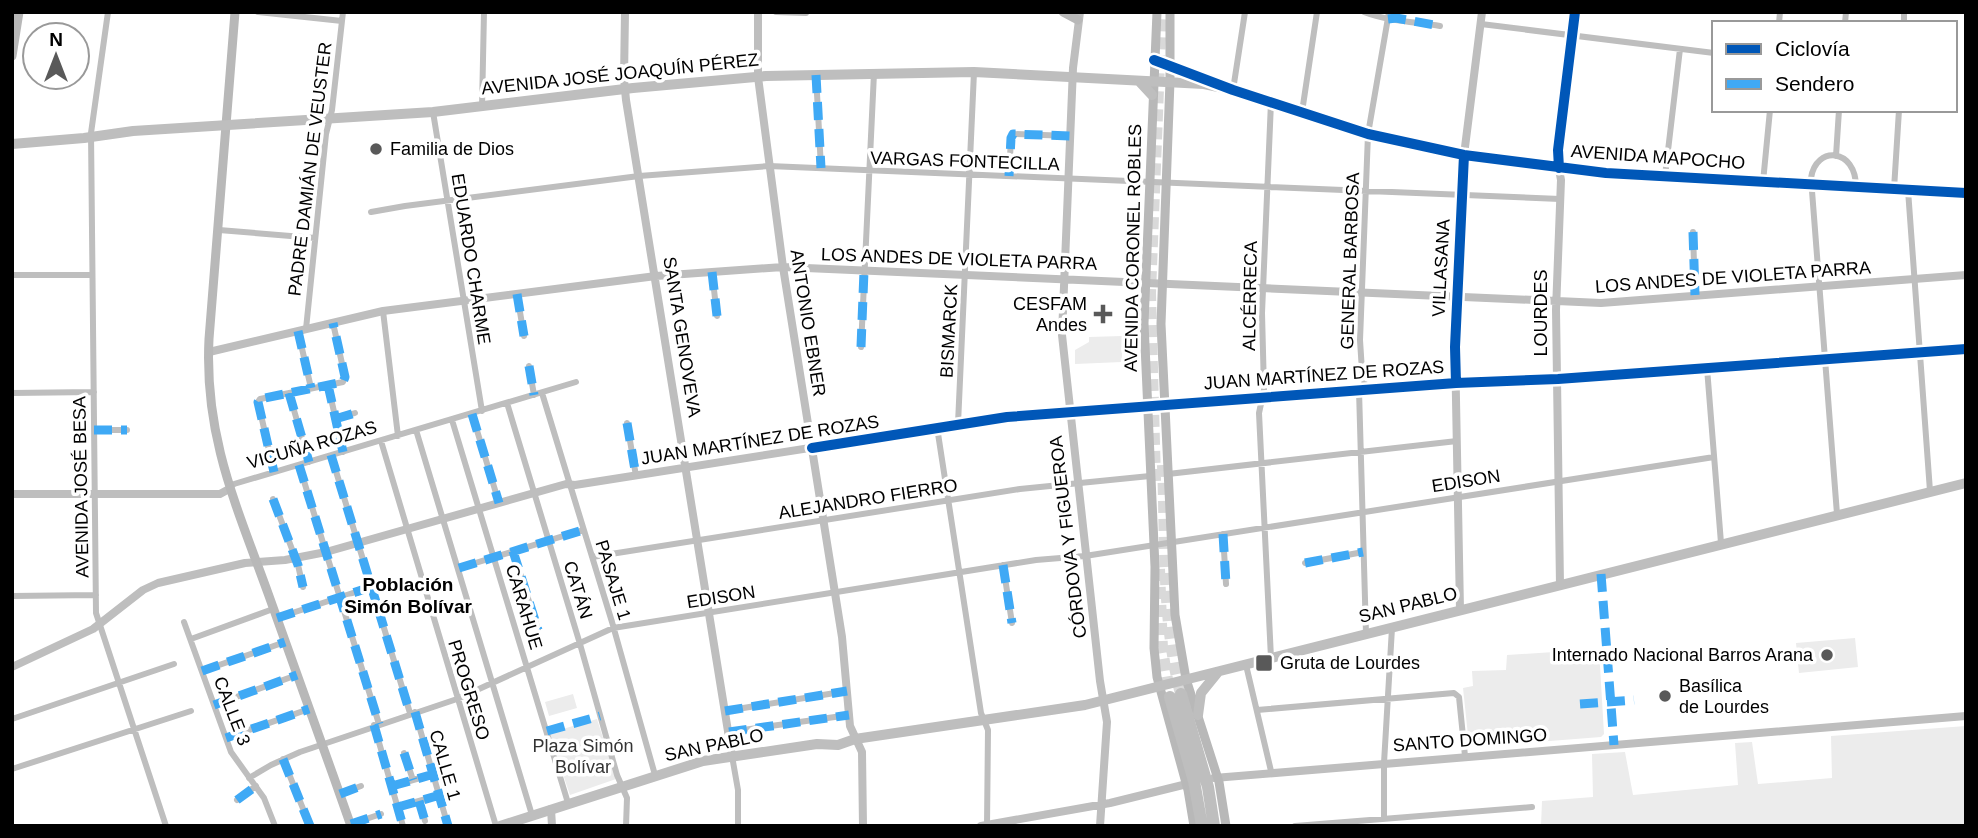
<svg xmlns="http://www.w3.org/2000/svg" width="1978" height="838" font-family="Helvetica,sans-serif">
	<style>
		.green { fill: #ececec }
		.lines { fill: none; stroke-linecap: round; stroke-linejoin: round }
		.motorway-tunnel { stroke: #d9d9d9; stroke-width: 12; stroke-dasharray: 12 6; stroke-linecap: butt }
		.minor { stroke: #bebebe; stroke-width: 6 }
		.tertiary { stroke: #bebebe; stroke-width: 8 }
		.secondary { stroke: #b8b8b8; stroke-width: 9 }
		.primary { stroke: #bebebe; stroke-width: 10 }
		.motorway { stroke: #bebebe; stroke-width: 12 }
		.quiet { stroke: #3fa9f5; stroke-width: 9; stroke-dasharray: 18 9; stroke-linecap: butt }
		.cycleway-casing { stroke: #fff; stroke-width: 15 }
		.cycleway { stroke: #0057b8; stroke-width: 10 }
		.poi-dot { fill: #595959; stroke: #fff; stroke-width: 2.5 }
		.labels { text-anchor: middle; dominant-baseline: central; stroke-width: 7; stroke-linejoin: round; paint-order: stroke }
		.street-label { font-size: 18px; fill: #000; stroke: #fff }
		.poi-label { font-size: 18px; fill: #000; stroke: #fff; text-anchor: start }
		.park-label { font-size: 18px; fill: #333; stroke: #fff }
		.neighbourhood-label { font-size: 19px; font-weight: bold; fill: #000; stroke: #fff }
	</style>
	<rect width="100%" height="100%" fill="#fff"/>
	<!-- green -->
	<path class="green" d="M1122,336V362L1075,364V350L1089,342V337Z
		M1855,638L1858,667L1799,673L1796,643Z
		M1599,649L1604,734L1601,737L1473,747L1469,745L1463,688L1473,686L1472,671L1506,670L1507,655Z
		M573,694L577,708L549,716L545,702Z
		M597,719L616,779L570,795L549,733Z
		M1966,726V826H1541L1542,801L1593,797L1592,754L1625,752L1633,795L1738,785L1735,743L1752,742L1758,784L1832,778L1831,736Z"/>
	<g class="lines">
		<!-- motorway-tunnel -->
		<path class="motorway-tunnel" d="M1163,465C1166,540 1162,621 1181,694
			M1155,481L1150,293L1161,12
			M1159,569L1162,650L1170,697"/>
		<!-- minor -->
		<path class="minor" d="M108,12L91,133L96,613L166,826
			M258,12L342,21
			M776,12L806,13
			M1364,12C1387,21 1415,22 1440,26
			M1779,23L1780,12
			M1845,23L1846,12
			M1904,23V12
			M1481,24L1714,53
			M816,75L821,168
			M1233,90L1245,12
			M1271,102L1262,313L1264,390L1259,413L1271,658
			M482,107L484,12
			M433,112L482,411
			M1302,112L1317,12
			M1836,156L1839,110
			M1009,176L1011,138L1013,134L1070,136
			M1665,176L1680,49
			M1763,182L1770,110
			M1894,189L1899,110
			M1908,190L1930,491
			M371,212L405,206L639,176L769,166L1560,199
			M219,230L315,238
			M1693,232L1695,295
			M712,272L717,316
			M12,275H92
			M517,294L524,336
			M383,311L398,436
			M306,329L326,134L332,110L343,12
			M298,331L311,388
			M861,347L874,73
			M529,366L534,395
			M1707,368L1721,543
			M328,385L343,452
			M1359,390L1366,634
			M1366,390L1362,371L1360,340L1368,134L1389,12
			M12,393L94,392
			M289,393L309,462
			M542,393L612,622L655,775
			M507,403L580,644L617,775L627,798L626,826
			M472,414L499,503
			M335,419L355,413
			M452,420L568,803
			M627,423L636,476
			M958,424L974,72
			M937,427L981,713L988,730L987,826
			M94,430H127
			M416,430L532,815
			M381,441L496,826
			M331,455L410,713
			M299,465L379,724
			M274,472L258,402L260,399L343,382L345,377L333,323
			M1168,474L1457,441
			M230,487L234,484L576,382
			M273,499L298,565L303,587
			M1837,514L1811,178C1816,145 1856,148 1856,187
			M1223,534L1226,584
			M513,551L538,630
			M592,557L1020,489L1150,476
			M1305,563L1363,552
			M1003,565L1012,623
			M459,568L583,530
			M12,596L96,595
			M277,618L371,587
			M184,622L231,752L264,798L275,826
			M191,639L273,609
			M1246,665L1271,771
			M202,671L285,642
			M214,705L297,675
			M1257,710L1454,693L1459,697L1465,756
			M725,711L847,691
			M415,712L448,826
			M12,719L174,664
			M374,725L403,826
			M729,732L849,715
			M226,738L309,709
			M404,753L413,780
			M732,756L738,790V826
			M283,759L310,826
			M12,769L191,711
			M249,778L271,765L300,752L457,699L613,628L1036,560L1085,556L1714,457
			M392,786L434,774
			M340,794L361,786
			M237,800L256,786
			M419,801L425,821
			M398,807L440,795
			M1384,819V763L1392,628
			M351,824L381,814
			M1295,826L1532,807"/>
		<!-- tertiary -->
		<path class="tertiary" d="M625,12L624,79L626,100L732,756
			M758,12V77L783,267L842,637L850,726L862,752L863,826
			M1080,12L1073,68L1062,335L1100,681L1107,722L1100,826
			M209,352L383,311L656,276L783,267L1601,303L1966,275
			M12,494H220L229,489
			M1560,585L1556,310L1561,180L1557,158L1575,12
			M1460,610L1455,347L1464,155L1482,12
			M12,667L93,629L143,590L158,583L245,563L285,560L326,552L566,484L575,485L1007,417L1456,383L1558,379L1966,349
			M1214,778L1966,716
			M551,809L552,826
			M981,826L1110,803L1191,783"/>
		<!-- secondary -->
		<path class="secondary" d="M235,12L209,339C204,437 237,507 269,596C296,672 324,749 351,826
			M1063,12L1078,20
			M1157,12L1144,323L1155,567L1154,648L1157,677L1188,790L1194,826
			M1170,12V81L1161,324L1175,615L1186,679L1219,782L1226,826
			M12,56L19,12
			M1154,60L1218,83"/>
		<!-- primary -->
		<path class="primary" d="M1139,81L1152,95
			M12,144L84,138L133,131L433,112L633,88L766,76L974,72L1204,84L1233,90L1377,136L1475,157L1606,173L1966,193
			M1198,715L1201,693L1218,672
			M500,826L703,761L817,744L838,745L855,739L1085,705L1966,483"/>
		<!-- motorway -->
		<path class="motorway" d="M1181,694L1208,787L1214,826
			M1170,697L1194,781L1202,826"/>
		<!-- quiet -->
		<path class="quiet" d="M1388,19L1396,18L1440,26
			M816,75L821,168
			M1009,176L1011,138L1013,134L1070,136
			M1693,232L1695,295
			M712,272L717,316
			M517,294L524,336
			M298,331L311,388
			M861,347L864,271
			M529,366L534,395
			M328,385L343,452
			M289,393L309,462
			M472,414L499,503
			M335,419L355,413
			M627,423L636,476
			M94,430H127
			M331,455L410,713
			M299,465L379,724
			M274,472L258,402L260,399L343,382L345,377L333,323
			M273,499L298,565L303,587
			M1223,534L1226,584
			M513,551L538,630
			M1305,563L1363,552
			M1003,565L1012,623
			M459,568L583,530
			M1601,574L1614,745
			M277,618L371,587
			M202,671L285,642
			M1580,704L1634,700
			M214,705L297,675
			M725,711L847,691
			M415,712L448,826
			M374,725L403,826
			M547,731L600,716
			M729,732L849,715
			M226,738L309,709
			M404,753L413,780
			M283,759L310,826
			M392,786L434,774
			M340,794L361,786
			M237,800L256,786
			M419,801L425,821
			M398,807L440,795
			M351,824L381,814"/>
		<defs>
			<path id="cycleway" d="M1154,60L1233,90L1368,134L1464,155L1606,173L1966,193
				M1559,168L1558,150L1575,12
				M1456,383L1455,347L1464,155
				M812,448L1007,417L1456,383L1558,379L1966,349"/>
		</defs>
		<!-- cycleway casing -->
		<use href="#cycleway" class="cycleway-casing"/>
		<!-- cycleway -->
		<use href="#cycleway" class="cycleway"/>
	</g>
	<!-- markers -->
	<g class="poi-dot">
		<circle cx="376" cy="149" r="7"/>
		<path d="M1099.5 303.5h7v7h7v7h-7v7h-7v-7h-7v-7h7z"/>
		<circle cx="1827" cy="655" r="7"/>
		<rect x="1255" y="654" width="18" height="18" rx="3.5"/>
		<circle cx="1665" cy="696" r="7"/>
	</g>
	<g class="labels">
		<!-- street labels -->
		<g class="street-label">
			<text transform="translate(620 74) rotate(-6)">AVENIDA JOSÉ JOAQUÍN PÉREZ</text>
			<text transform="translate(1658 157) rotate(4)">AVENIDA MAPOCHO</text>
			<text transform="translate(965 161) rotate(2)">VARGAS FONTECILLA</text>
			<text transform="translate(310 169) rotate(-83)">PADRE DAMIÁN DE VEUSTER</text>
			<text transform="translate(1133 248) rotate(-89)">AVENIDA CORONEL ROBLES</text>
			<text transform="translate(471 259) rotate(81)">EDUARDO CHARME</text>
			<text transform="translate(959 259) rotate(2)">LOS ANDES DE VIOLETA PARRA</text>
			<text transform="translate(1350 261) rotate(-88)">GENERAL BARBOSA</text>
			<text transform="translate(1441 268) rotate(-87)">VILLASANA</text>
			<text transform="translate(1733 277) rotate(-4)">LOS ANDES DE VIOLETA PARRA</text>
			<text transform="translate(1250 296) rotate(-89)">ALCÉRRECA</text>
			<text transform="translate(1541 313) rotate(-90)">LOURDES</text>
			<text transform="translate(808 323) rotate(81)">ANTONIO EBNER</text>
			<text transform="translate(949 331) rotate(-87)">BISMARCK</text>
			<text transform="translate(682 337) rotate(81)">SANTA GENOVEVA</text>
			<text transform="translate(1324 375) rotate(-4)">JUAN MARTÍNEZ DE ROZAS</text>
			<text transform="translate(760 440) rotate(-9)">JUAN MARTÍNEZ DE ROZAS</text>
			<text transform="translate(312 445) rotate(-16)">VICUÑA ROZAS</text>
			<text transform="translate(1466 481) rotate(-9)">EDISON</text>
			<text transform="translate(81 487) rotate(-91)">AVENIDA JOSÉ BESA</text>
			<text transform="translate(868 499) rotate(-9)">ALEJANDRO FIERRO</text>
			<text transform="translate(1068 537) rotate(-97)">CÓRDOVA Y FIGUEROA</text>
			<text transform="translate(613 580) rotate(73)">PASAJE 1</text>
			<text transform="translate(578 590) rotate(73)">CATÁN</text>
			<text transform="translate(721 597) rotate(-9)">EDISON</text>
			<text transform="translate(1408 605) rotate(-14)">SAN PABLO</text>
			<text transform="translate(524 607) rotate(73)">CARAHUE</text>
			<text transform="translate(469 690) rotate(73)">PROGRESO</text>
			<text transform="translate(232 711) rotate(69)">CALLE 3</text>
			<text transform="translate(1470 740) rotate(-4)">SANTO DOMINGO</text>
			<text transform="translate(714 745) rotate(-12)">SAN PABLO</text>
			<text transform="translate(445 765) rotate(74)">CALLE 1</text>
		</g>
		<!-- poi labels -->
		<g class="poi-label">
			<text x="390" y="149">Familia de Dios</text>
			<text x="1087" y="304" text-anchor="end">CESFAM<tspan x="1087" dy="21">Andes</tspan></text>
			<text x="1813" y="655" text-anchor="end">Internado Nacional Barros Arana</text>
			<text x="1280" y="663">Gruta de Lourdes</text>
			<text x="1679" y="686">Basílica<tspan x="1679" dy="21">de Lourdes</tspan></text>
		</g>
		<!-- park labels -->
		<g class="park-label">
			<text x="583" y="746">Plaza Simón<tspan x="583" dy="21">Bolívar</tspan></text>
		</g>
		<!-- neighbourhood labels -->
		<g class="neighbourhood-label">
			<text x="408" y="584">Población<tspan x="408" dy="22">Simón Bolívar</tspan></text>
		</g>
	</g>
	<!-- border -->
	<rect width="1978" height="838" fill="none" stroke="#000000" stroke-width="28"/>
	<!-- legend -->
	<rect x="1712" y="21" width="245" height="91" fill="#ffffff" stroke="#999999" stroke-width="2"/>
	<rect x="1726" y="44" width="35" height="10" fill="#0057b8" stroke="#999999" stroke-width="2"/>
	<text x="1775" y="56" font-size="21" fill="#000000">Ciclovía</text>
	<rect x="1726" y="79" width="35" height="10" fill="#3fa9f5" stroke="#999999" stroke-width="2"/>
	<text x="1775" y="91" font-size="21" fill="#000000">Sendero</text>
	<!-- north arrow -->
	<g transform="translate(56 56)"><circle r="33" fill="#ffffff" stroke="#999999" stroke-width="2"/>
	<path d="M0-5L12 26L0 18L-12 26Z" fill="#595959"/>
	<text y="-10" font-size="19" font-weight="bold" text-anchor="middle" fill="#000000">N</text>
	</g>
</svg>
